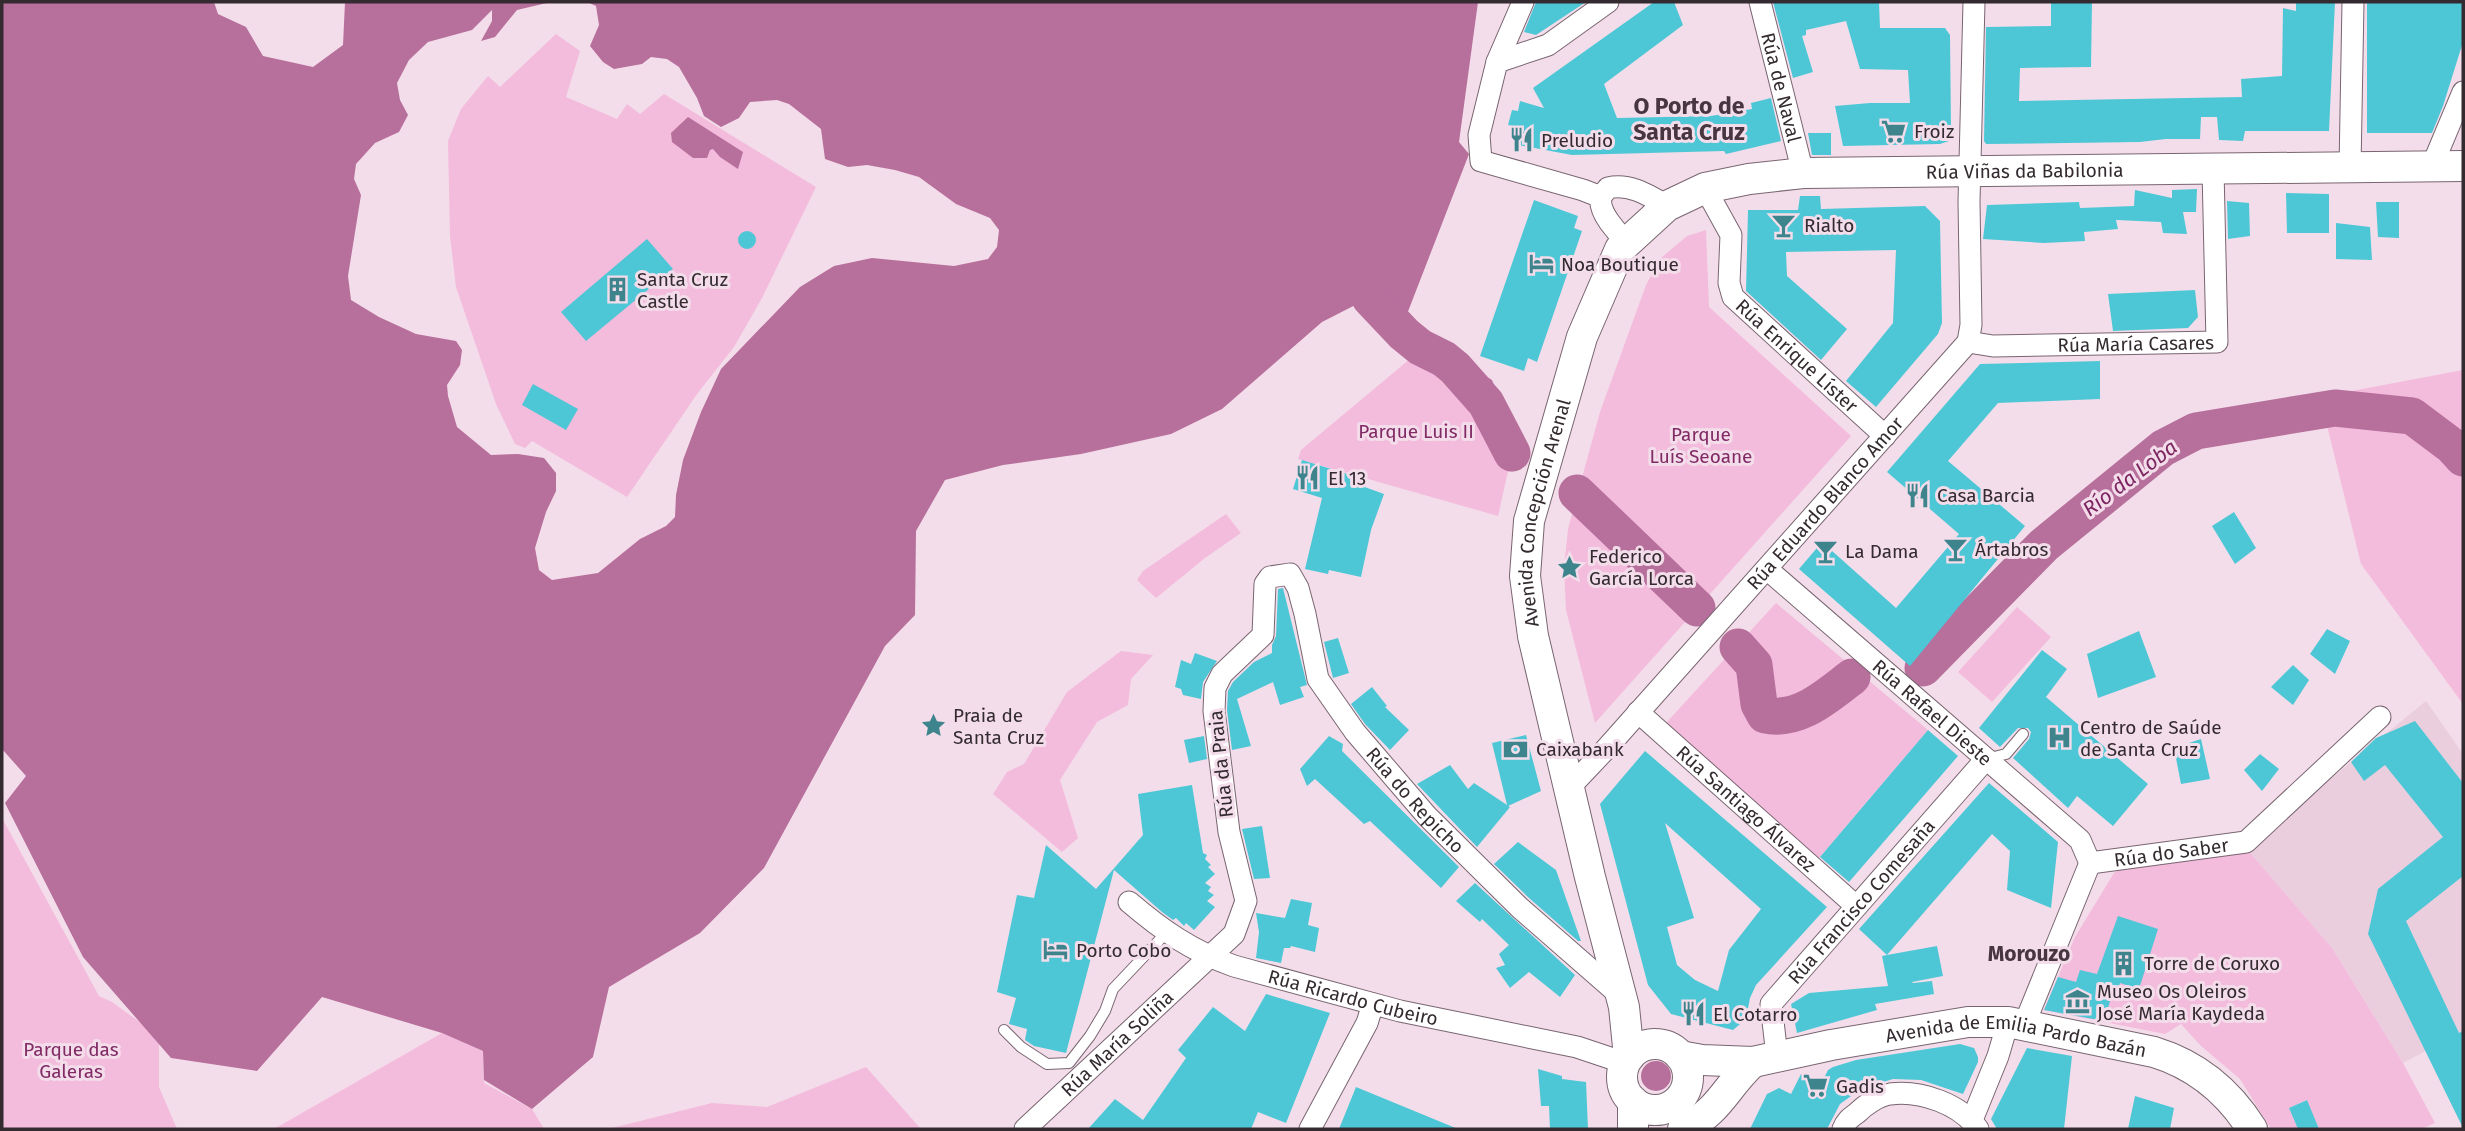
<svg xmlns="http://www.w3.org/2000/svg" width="2465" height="1131" font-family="'Fira Sans',sans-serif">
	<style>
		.built { fill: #eacede }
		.green { fill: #f3bbdc }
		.water { fill: #b76f9c }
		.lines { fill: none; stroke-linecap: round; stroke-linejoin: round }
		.stream { stroke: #b76f9c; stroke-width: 6 }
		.river { stroke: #b76f9c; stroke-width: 37 }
		.building { fill: #4dc7d6; fill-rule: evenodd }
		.lane-casing { stroke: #786570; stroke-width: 12 }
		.street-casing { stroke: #786570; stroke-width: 23 }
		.secondary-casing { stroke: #786570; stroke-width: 32 }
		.lane { stroke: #fff; stroke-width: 10 }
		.street { stroke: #fff; stroke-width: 21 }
		.secondary { stroke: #fff; stroke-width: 30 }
		.labels { text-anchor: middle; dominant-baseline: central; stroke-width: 6; stroke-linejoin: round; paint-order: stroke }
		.street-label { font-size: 19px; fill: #332b30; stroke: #f4ddea }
		.poi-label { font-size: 19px; fill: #332b30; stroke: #f4ddea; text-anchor: start }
		.park-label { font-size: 19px; fill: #812a65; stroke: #f4ddea }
		.water-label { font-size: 21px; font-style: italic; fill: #7c2561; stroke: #f4ddea }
		.neighbourhood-label { font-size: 21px; font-weight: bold; fill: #473640; stroke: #f4ddea }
		.quarter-label { font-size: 23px; font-weight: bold; fill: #473640; stroke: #f4ddea }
	</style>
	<rect width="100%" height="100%" fill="#f4ddea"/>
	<!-- built -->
	<path class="built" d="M2426,701L2463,754V1031L2403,1063L2332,948L2246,848Z"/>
	<!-- green -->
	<path class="green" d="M556,34L580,51L566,97L617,119L627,104L640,114L664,94L816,187L762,298L734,347L697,394L627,497L532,441L525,448L515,444L496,404L456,287L450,236L448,141L461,109L488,76L500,87Z
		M1706,230L1709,307L1851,436L1595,723L1566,610L1564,568L1568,529L1600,412L1646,285L1661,258L1687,236Z
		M1411,358L1438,363L1502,446L1512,453L1498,516L1298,459L1301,450Z
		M2463,370V704L2361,564L2320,397Z
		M1226,514L1241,533L1205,558L1156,598L1137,580L1143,571Z
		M1776,603L1928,730L1818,859L1666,723Z
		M2017,607L2051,637L1992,702L1958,672Z
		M1121,651L1153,655L1131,679L1128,705L1097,722L1060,780L1078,838L1062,852L993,794L1007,772L1024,764L1067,692Z
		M2,818L99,996L112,1002L159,1036V1087L177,1129H2Z
		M2246,848L2332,948L2403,1063L2435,1123L2421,1129H2319L2306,1100L2289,1108L2298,1129H2271L2240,1079L2201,1046L2181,1024L2165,1034L2044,1010L2075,937L2114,873L2131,861Z
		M442,1033L483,1051L484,1083L532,1109L544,1129H274Z
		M866,1067L921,1129H608L712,1103L767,1107Z"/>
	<!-- water -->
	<path class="water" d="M2,2H214L218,14L246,27L263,56L313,67L343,45L345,2H551L517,10L495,37L481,41L492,21V10L472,30L428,42L409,60L397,83L400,100L408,115L399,132L375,143L356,164L354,179L361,195L348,276L351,300L379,317L416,334L456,341L462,350L460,365L447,385L448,396L457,427L491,455L518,454L544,458L556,473V491L546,512L535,548L539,570L552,580L598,573L640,539L666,526L675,517L676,495L683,460L701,412L721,369L800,287L834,266L872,258L954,266L988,259L997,247L999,230L990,218L956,204L919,177L895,170L867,165L848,167L825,159L821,129L789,104L777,100L750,102L739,118L721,127L704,116L697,98L679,67L667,59L651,57L642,64L614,69L603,62L590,46L599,25L596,6L587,2H1478L1459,142L1469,154L1402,327L1369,298L1322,322L1222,409L1171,434L1081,454L1003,465L945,480L916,531L915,615L885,646L764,868L700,933L609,987L593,1057L532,1109L484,1080L483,1051L442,1033L322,997L257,1071L171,1058L83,957L5,803L26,776L2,749Z
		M688,117L743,152L738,169L720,157L713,149L710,150L707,158H693L672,142L671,133Z
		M1450,354L1492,380L1515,440L1512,453L1502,446L1438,363Z
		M1641 1076a15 15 0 1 1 30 0a15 15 0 1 1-30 0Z"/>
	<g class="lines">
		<!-- stream -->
		<path class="stream" d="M2452,446L2463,436"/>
		<!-- river -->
		<path class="river" d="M1370,298L1404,334L1420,347L1444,359L1455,368L1486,403L1512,453
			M1577,493L1697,608
			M1738,647L1754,665L1759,704L1765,715C1799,722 1827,696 1852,677
			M1923,668L2044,545L2163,448L2196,431L2335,408L2412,416L2452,446L2463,458"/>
	</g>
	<!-- building -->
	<path class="building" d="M1536,2H1586L1536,35L1524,32Z
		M1654,2H1674L1683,25L1604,84L1617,118L1711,116L1752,109L1751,103L1771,98L1781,141L1726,154L1724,151L1572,155L1513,144L1516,127L1508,125L1512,110L1518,111L1520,101L1544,108L1533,88Z
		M1773,2H1879L1880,28H1945L1950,35L1951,132L1949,141L1940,144L1843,146L1835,106L1870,103H1910L1908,70L1860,69L1846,21L1806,30V35L1802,36L1813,72L1793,78Z
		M2051,2H2092L2091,67L2020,68L2019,101L2242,97L2241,79L2282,76L2283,8L2296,11V2H2335L2329,131H2245L2243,141L2219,140L2217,117H2201L2200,139H2166L2140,142L1986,144L1984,141L1986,27L2051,26Z
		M2367,2H2463V42L2443,106L2432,133H2367Z
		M1808,133H1831V155H1812Z
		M2197,189L2196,212H2183L2187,234L2163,233L2161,222L2116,220L2118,229L2084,232L2085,241L2044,243L1983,239L1987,205L2079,202L2080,208L2134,206L2135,190L2172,198V190Z
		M2286,193L2329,194V233H2287Z
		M1800,196H1820L1821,209L1925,206L1940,221L1942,323L1938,334L1876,407L1846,381L1893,323L1896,250L1786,252L1787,276L1847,329L1821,360L1746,291L1748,210H1798Z
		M1534,200L1578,216L1574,228L1582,231L1537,362L1528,358L1524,371L1480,356Z
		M2227,201L2249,203L2250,236L2228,239Z
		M2376,202H2399V238L2378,237Z
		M2336,223L2370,227L2372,260L2336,259Z
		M738 240a9 9 0 1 1 18 0a9 9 0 1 1-18 0Z
		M647,239L673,269L586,341L561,312Z
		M2195,290L2198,317L2188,328L2113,331L2108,294Z
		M2100,361V399L1998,403L1948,461L2025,526L1910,666L1799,569L1822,542L1896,608L1959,534L1887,472L1980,364Z
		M533,384L578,409L566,430L522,405Z
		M1302,460L1364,479L1362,486L1384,494L1371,530L1361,577L1329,570L1328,574L1305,569L1322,498L1293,489Z
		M2234,512L2256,548L2235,564L2212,526Z
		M1283,588L1307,685L1300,687L1304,697L1280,705L1273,682L1237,699L1251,746L1232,750L1227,710L1228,691L1233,682L1254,662L1272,653V645L1276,636L1278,589Z
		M2327,629L2350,641L2335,674L2310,654Z
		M2139,631L2156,677L2098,698L2087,654Z
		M1338,638L1349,673L1333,678L1324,642Z
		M2042,650L2067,669L2046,697L2148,784L2113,826L2077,796L2068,808L2013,758L2029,739L2031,732L2028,728H2018L2000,747L1979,728Z
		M1195,653L1217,661L1203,682L1201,699L1183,695L1181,689L1175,687L1181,660L1191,664Z
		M2293,665L2309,680L2293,705L2271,687Z
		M1372,687L1387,706L1385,707L1409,730L1390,750L1365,724L1351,704Z
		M2415,721L2463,783V876L2406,921L2459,1033L2463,1031V1128L2368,934L2378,889L2443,837L2385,765L2364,781L2351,762L2376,738Z
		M1928,730L1958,756L1849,882L1820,857Z
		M1526,735L1541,791L1508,806L1510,807L1477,847L1417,784L1450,765L1468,789L1474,783L1507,805L1492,743Z
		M1204,736L1207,759L1189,763L1184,740Z
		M1329,736L1343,744L1342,751L1459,867L1441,888L1370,821L1364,824L1315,779L1307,786L1300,769Z
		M2201,739L2210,779L2181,784L2174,748Z
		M1645,751L1827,907L1756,985L1750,998L1746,1019L1733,1030L1671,1014L1648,985L1600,804ZM1665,823L1761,909L1729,950L1718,991L1695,980L1677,965L1667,927L1694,918Z
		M2260,754L2279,769L2262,791L2244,770Z
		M1989,783L2058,842L2051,908L2007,890L2010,851L1992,834L1887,955L1937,946L1943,976L1912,982L1913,983L1932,981L1934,994L1875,1004L1877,1010L1797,1033L1791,1004L1809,993L1888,986L1882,956L1887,955L1859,929Z
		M1192,785L1203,853L1207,855L1205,859L1211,865L1208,867L1215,874L1205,883L1211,887L1208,891L1214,895L1207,901L1215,907L1194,930L1186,923L1184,926L1176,918L1173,920L1162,912L1114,870L1066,1053L1034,1046L1025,1040L1027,1029L1009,1024L1016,998L997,992L1017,895L1034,898L1046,845L1096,889L1143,835L1138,794Z
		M1262,826L1270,878L1254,879L1242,829Z
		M1518,842L1556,870L1581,941H1578L1529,898L1494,864Z
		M1475,883L1575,975L1560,997L1529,972L1510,988L1496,968L1505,965L1499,954L1509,945L1482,919L1480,922L1456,901Z
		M1291,899L1312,903L1308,925L1319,928L1315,952L1291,946L1290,948H1284L1281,963L1256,958L1259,932L1256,913L1285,918Z
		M2118,916L2158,929L2139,989L2120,983L2115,999L2111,998L2104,1021L2044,1010L2058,977L2076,982L2080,970L2097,974Z
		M1266,994L1330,1013L1286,1123L1258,1112L1251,1129H1088L1115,1099L1143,1120L1186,1058L1178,1050L1213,1007L1245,1031Z
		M1960,1044L1974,1048L1978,1057V1062L1963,1094L1921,1080L1893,1079L1861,1089L1840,1104L1827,1129H1750L1767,1094L1779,1088L1791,1094L1801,1074L1821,1084L1828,1070L1833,1067L1856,1060Z
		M2027,1048L2072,1056L2064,1129H1997L1991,1119Z
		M1538,1069L1562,1076V1079L1586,1082L1588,1129H1550L1549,1106H1541Z
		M1356,1087L1458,1129H1339Z
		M2135,1096L2174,1108L2170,1129H2128Z
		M2307,1100L2319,1129H2298L2289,1108Z"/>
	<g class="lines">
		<defs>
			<path id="lane" d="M1986,759L2006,754L2023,734
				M1004,1030L1021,1047L1047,1064L1069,1063L1090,1036L1105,1011L1113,989L1166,933"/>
			<g id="street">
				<path d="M1523,2L1497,62L1479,135L1481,161L1583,190L1601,197"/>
				<path id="s1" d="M1760,2L1803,173"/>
				<path d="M1497,62L1548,45L1608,2"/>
				<path d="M2432,166L2463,92"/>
				<path d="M2350,168L2353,2"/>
				<path id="s2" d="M1705,188L1731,235L1729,283L1733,297L1885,436"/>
				<path d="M1627,242C1618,234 1598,212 1601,198C1602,194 1606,191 1608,188C1630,183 1648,195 1667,206"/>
				<path id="s3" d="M1968,342L1993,346L2217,342L2213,170"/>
				<path id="s4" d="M1767,569L2080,840L2090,863"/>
				<path id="s5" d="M1638,712L1856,906"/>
				<path id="s6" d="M1569,788L1605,750L1968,342L1971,325L1969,202L1974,2"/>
				<path id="s7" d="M2090,863L2246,842L2380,717"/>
				<path id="s8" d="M1129,902C1163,931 1192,951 1234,966L1400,1011L1577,1047L1625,1063"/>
				<path d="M2024,1025L2090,863"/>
				<path id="s9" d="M1777,1056L1771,1004L1986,759"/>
				<path d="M1972,1120L1998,1056L2008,1022"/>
				<path id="s10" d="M1025,1129L1234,934L1246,901L1229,832L1214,711L1215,688L1222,674L1263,635L1265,584L1270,577L1290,574L1298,588L1305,614L1318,679L1355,732L1427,816L1520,908L1622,997"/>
				<path d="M1310,1129L1367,1023L1373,1004"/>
				<path d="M1843,1129C1846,1121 1850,1118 1857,1113C1865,1105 1878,1096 1890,1094C1921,1090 1960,1104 1978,1129"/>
			</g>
			<g id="secondary">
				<circle cx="1655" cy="1077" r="33"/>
				<path id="s11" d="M1680,1056L1702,1060L1753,1062L1831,1045L1968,1022H2008L2154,1052C2196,1065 2229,1092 2252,1129"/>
				<path id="s12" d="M1629,1057L1624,1007L1590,877L1533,636L1525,576L1529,521L1582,337L1620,249L1667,206L1705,188L1749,179L1803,173L2463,166"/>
				<path d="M1633,1101V1129"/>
				<path d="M1683,1129C1720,1112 1726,1086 1753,1062"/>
			</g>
		</defs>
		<!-- lane casing -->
		<use href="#lane" class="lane-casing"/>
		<!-- street casing -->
		<use href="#street" class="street-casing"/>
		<!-- secondary casing -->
		<use href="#secondary" class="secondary-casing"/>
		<!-- lane -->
		<use href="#lane" class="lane"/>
		<!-- street -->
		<use href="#street" class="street"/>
		<!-- secondary -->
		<use href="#secondary" class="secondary"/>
	</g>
	<!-- icons -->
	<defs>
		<symbol id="supermarket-bare" viewBox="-9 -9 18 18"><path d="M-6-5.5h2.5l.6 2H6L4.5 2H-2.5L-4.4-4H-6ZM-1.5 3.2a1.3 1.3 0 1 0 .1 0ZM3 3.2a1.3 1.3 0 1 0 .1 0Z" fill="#3d848d" stroke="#f4ddea" stroke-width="2.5" paint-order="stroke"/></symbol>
		<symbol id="restaurant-bare" viewBox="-9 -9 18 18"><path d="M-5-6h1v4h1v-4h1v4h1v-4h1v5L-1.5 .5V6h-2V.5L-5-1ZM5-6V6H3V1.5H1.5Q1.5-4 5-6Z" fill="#3d848d" stroke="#f4ddea" stroke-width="2.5" paint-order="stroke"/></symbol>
		<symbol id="bar-bare" viewBox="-9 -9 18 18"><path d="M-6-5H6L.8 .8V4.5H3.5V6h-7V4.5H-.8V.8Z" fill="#3d848d" stroke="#f4ddea" stroke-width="2.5" paint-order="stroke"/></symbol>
		<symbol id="hotel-bare" viewBox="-9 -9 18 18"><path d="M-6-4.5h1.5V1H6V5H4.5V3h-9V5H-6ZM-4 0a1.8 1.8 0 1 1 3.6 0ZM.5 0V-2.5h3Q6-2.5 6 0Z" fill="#3d848d" stroke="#f4ddea" stroke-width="2.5" paint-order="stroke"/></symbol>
		<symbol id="building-bare" viewBox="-9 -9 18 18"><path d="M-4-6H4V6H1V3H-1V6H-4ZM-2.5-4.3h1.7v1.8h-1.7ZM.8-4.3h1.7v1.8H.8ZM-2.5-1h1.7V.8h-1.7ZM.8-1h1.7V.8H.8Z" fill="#3d848d" stroke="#f4ddea" stroke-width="2.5" paint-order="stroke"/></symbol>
		<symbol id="sight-bare" viewBox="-9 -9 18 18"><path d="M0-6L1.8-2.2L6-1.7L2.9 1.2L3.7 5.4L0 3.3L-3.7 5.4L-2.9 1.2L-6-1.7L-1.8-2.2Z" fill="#3d848d" stroke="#f4ddea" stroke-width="2.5" paint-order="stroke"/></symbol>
		<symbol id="hospital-bare" viewBox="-9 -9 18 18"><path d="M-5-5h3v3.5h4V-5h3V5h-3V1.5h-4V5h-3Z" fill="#3d848d" stroke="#f4ddea" stroke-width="2.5" paint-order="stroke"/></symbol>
		<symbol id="bank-bare" viewBox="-9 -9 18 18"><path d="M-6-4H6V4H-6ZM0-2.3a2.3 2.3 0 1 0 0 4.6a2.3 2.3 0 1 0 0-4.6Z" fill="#3d848d" stroke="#f4ddea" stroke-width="2.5" paint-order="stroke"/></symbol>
		<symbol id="museum-bare" viewBox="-9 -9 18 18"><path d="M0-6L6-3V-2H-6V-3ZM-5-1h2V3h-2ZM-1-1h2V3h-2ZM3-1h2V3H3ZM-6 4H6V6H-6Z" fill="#3d848d" stroke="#f4ddea" stroke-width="2.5" paint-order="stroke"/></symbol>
	</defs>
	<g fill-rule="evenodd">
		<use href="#supermarket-bare" x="1876" y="114" width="35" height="35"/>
		<use href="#restaurant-bare" x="1504" y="122" width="35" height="35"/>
		<use href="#bar-bare" x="1766" y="208" width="35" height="35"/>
		<use href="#hotel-bare" x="1524" y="246" width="35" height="35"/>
		<use href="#building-bare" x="600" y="272" width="35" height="35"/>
		<use href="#restaurant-bare" x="1290" y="460" width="35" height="35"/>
		<use href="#restaurant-bare" x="1900" y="478" width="35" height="35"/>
		<use href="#bar-bare" x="1938" y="532" width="35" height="35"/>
		<use href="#bar-bare" x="1808" y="534" width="35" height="35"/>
		<use href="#sight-bare" x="1552" y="550" width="35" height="35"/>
		<use href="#sight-bare" x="916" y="708" width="35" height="35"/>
		<use href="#hospital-bare" x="2042" y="720" width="35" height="35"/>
		<use href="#bank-bare" x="1498" y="732" width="35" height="35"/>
		<use href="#hotel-bare" x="1038" y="932" width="35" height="35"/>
		<use href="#building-bare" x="2106" y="946" width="35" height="35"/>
		<use href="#museum-bare" x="2060" y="984" width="35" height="35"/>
		<use href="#restaurant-bare" x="1676" y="996" width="35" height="35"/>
		<use href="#supermarket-bare" x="1798" y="1068" width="35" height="35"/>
	</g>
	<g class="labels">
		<!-- street labels -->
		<g class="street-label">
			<text stroke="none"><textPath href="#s1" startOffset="88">Rúa de Naval</textPath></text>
			<text stroke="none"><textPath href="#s12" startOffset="1262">Rúa Viñas da Babilonia</textPath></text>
			<text stroke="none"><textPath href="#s3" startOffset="168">Rúa María Casares</textPath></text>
			<text stroke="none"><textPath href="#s2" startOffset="203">Rúa Enrique Líster</textPath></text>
			<text stroke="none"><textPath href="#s6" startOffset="383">Rúa Eduardo Blanco Amor</textPath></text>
			<text stroke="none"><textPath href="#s12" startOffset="558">Avenida Concepción Arenal</textPath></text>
			<text stroke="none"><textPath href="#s4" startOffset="219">Rúa Rafael Dieste</textPath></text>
			<text transform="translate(1221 764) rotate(-96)">Rúa da Praia</text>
			<text stroke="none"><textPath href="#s10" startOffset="954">Rúa do Repicho</textPath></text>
			<text stroke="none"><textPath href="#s5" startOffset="145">Rúa Santiago Álvarez</textPath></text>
			<text stroke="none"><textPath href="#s7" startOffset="82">Rúa do Saber</textPath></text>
			<text stroke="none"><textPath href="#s9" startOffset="189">Rúa Francisco Comesaña</textPath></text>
			<text stroke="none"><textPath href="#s8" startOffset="247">Rúa Ricardo Cubeiro</textPath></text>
			<text stroke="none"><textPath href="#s10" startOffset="126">Rúa María Soliña</textPath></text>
			<text stroke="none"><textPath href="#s11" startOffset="341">Avenida de Emilia Pardo Bazán</textPath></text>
		</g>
		<!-- poi labels -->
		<g class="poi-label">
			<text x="1914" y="131">Froiz</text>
			<text x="1541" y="140">Preludio</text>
			<text x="1804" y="225">Rialto</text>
			<text x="1561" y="264">Noa Boutique</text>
			<text x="637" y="279">Santa Cruz<tspan x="637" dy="22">Castle</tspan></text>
			<text x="1328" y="478">El 13</text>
			<text x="1937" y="495">Casa Barcia</text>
			<text x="1975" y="549">Ártabros</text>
			<text x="1845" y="551">La Dama</text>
			<text x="1589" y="556">Federico<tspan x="1589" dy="22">García Lorca</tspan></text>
			<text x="953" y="715">Praia de<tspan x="953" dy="22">Santa Cruz</tspan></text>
			<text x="2080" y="727">Centro de Saúde<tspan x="2080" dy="22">de Santa Cruz</tspan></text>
			<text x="1536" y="749">Caixabank</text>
			<text x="1076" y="950">Porto Cobo</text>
			<text x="2144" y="963">Torre de Coruxo</text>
			<text x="2097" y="991">Museo Os Oleiros<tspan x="2097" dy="22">José María Kaydeda</tspan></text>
			<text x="1713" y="1014">El Cotarro</text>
			<text x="1836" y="1086">Gadis</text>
		</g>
		<!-- park labels -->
		<g class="park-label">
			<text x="1416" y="431">Parque Luis II</text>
			<text x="1701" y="434">Parque<tspan x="1701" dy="22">Luís Seoane</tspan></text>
			<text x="71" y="1049">Parque das<tspan x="71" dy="22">Galeras</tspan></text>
		</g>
		<!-- water labels -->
		<g class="water-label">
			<text transform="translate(2130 478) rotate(-37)">Río da Loba</text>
		</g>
		<!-- neighbourhood labels -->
		<g class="neighbourhood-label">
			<text x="2029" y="954">Morouzo</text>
		</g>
		<!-- quarter labels -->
		<g class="quarter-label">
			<text x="1689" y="106">O Porto de<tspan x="1689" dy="26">Santa Cruz</tspan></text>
		</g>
	</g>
	<!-- border -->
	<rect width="2465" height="1131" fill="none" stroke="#332b30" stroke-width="7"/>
</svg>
